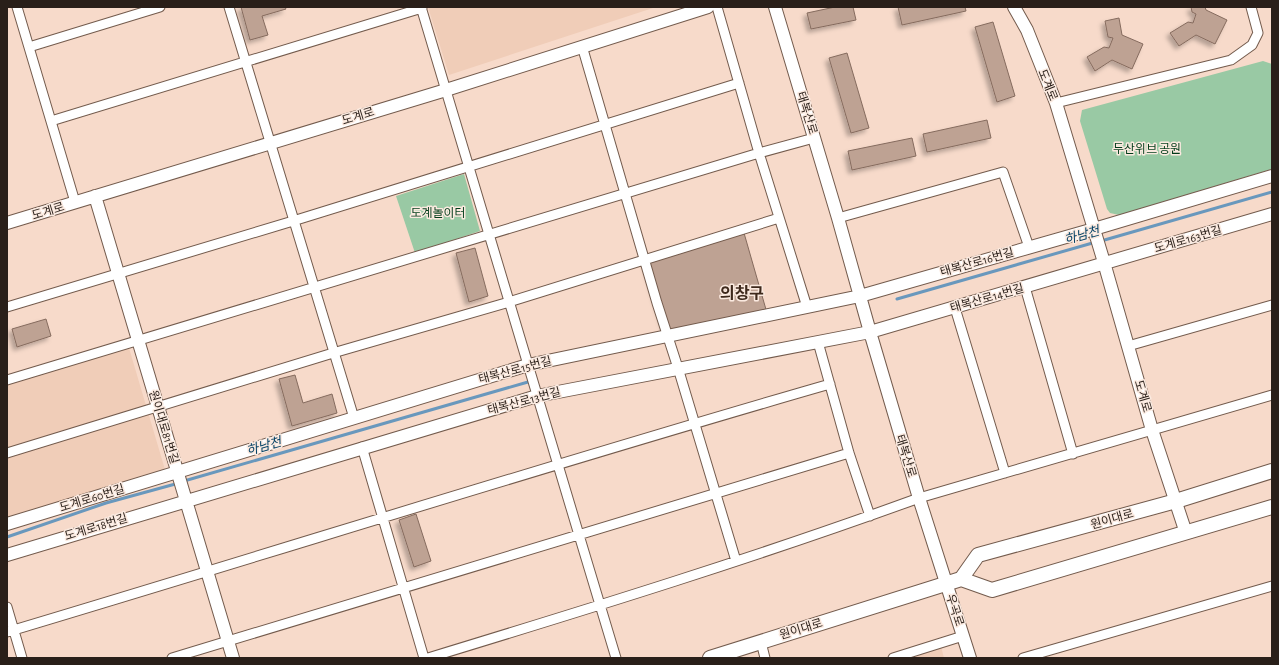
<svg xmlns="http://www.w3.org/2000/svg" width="1279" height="665" font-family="'Alegreya Sans','Noto Sans KR',sans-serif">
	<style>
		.built { fill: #f0cdb8 }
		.green { fill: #99c9a4 }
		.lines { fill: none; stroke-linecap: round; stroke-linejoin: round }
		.stream { stroke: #6998bd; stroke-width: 3 }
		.building { fill: #bea293; stroke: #856b5e; filter: url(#shadow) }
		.street-casing { stroke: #735b4d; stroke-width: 11 }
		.secondary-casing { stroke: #735b4d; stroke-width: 14 }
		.primary-casing { stroke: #735b4d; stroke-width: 16 }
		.street { stroke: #fff; stroke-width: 9 }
		.secondary { stroke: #fff; stroke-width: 12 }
		.primary { stroke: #fff; stroke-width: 14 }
		.labels { text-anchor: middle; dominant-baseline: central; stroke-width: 3; stroke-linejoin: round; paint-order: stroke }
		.street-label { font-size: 12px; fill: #291f19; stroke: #fbeae0 }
		.park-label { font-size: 12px; fill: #003c19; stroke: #fbeae0 }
		.water-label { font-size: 13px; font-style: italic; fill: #054266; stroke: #fbeae0 }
		.district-label { font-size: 16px; font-weight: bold; fill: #3e291c; stroke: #fbeae0 }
	</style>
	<defs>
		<filter id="shadow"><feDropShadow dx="-3.5" dy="3.5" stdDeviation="2" flood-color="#0004"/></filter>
	</defs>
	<rect width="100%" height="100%" fill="#f7daca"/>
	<!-- built -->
	<path class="built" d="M428,7H656L449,75Z
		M129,348L166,473L7,521V384Z
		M941,646L944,658H915L914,655Z"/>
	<!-- green -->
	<path class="green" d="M1263,61L1272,64V169L1119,215L1110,213L1107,209L1080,121L1082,110Z
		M464,174L480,231L415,253L396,196Z"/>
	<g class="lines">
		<!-- stream -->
		<path class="stream" d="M1101,241L1272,192
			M897,299L1096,242
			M184,481L528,382
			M7,537L106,503L179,483"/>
	</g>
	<!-- building -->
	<path class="building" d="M241,7H285L286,9L262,16L268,35L250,40Z
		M835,7H853L856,20L811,29L807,13Z
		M898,7H965L966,11L902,25Z
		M1191,7H1205L1206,10L1227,20L1215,44L1196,35L1179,46L1170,33L1188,22L1193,23L1196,14L1192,12Z
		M1119,18L1122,35L1143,44L1132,69L1112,60L1095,71L1087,57L1104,47L1109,48L1113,38L1108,37L1105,21Z
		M993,22L1015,96L997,102L975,27Z
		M847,53L869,128L851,133L829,58Z
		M987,120L991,138L927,152L923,134Z
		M912,138L916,156L852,170L848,151Z
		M744,233L767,313L668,334L647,262Z
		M475,248L488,296L469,302L456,253Z
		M46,319L51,336L17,347L12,329Z
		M295,375L303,403L332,394L337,413L292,426L279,379Z
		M416,514L431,561L414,567L399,520Z"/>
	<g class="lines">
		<defs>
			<path id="street" d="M17,7L75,202
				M229,7L354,418
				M421,7L579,535L616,658
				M717,7L759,153L807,307
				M582,46L657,303L678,368L736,561
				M29,47L160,7
				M1056,103L1231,60L1252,45L1258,33L1251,7
				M51,121L422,8
				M838,218L1003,172L1029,247
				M1025,287L1073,454
				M7,307L293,221L739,83
				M955,308L1005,473
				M818,342L849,453L870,516
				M1128,346L1272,305
				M7,380L759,153L814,138
				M362,447L424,658
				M7,453L333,353L509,302L779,218
				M7,607L22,658
				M7,632C281,550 555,463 830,384
				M761,642L765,658
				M172,658L849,453
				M428,658C592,608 757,557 919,498L1272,395
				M893,658L963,636
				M1023,658L1272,586"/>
			<path id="secondary" d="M775,7L838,218L870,332L919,498L970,658
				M1014,7L1027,30L1056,103L1103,259L1152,430L1186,533
				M95,196L233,658
				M7,223L446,90L708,7
				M7,524L528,365L860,296L1094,229L1272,176
				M7,555L537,396L870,332L1272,214"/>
			<path id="primary" d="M961,579L992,590L1272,507
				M710,658L961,579L978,555L1176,501L1272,471"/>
		</defs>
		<!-- street casing -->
		<use href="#street" class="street-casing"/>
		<!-- secondary casing -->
		<use href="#secondary" class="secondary-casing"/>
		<!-- primary casing -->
		<use href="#primary" class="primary-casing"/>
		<!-- street -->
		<use href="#street" class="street"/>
		<!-- secondary -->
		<use href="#secondary" class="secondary"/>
		<!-- primary -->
		<use href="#primary" class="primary"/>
	</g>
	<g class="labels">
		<!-- street labels -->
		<g class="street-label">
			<text transform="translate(1048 85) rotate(68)">도계로</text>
			<text transform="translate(807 113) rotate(73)">태복산로</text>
			<text transform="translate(358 116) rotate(-17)">도계로</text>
			<text transform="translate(48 211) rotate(-17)">도계로</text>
			<text transform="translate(1188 239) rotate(-16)">도계로163번길</text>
			<text transform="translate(977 262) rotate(-16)">태복산로16번길</text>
			<text transform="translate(987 298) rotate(-16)">태복산로14번길</text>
			<text transform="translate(515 370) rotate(-15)">태복산로15번길</text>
			<text transform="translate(1143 396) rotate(74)">도계로</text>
			<text transform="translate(524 401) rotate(-15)">태복산로13번길</text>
			<text transform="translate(164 427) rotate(73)">원이대로81번길</text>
			<text transform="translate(906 456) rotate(73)">태복산로</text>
			<text transform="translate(92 498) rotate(-17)">도계로60번길</text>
			<text transform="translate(1112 519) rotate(-16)">원이대로</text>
			<text transform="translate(96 527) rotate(-17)">도계로18번길</text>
			<text transform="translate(955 610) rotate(72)">우곡로</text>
			<text transform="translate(801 629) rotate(-17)">원이대로</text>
		</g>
		<!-- park labels -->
		<g class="park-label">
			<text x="1147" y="149">두산위브 공원</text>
			<text x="438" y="213">도계놀이터</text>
		</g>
		<!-- water labels -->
		<g class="water-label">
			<text transform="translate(1082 236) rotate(-16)">하남천</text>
			<text transform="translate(264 447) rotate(-16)">하남천</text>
		</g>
		<!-- district labels -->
		<g class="district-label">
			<text x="742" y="294">의창구</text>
		</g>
	</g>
	<!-- border -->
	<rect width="1279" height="665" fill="none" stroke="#291f19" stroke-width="16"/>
</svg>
